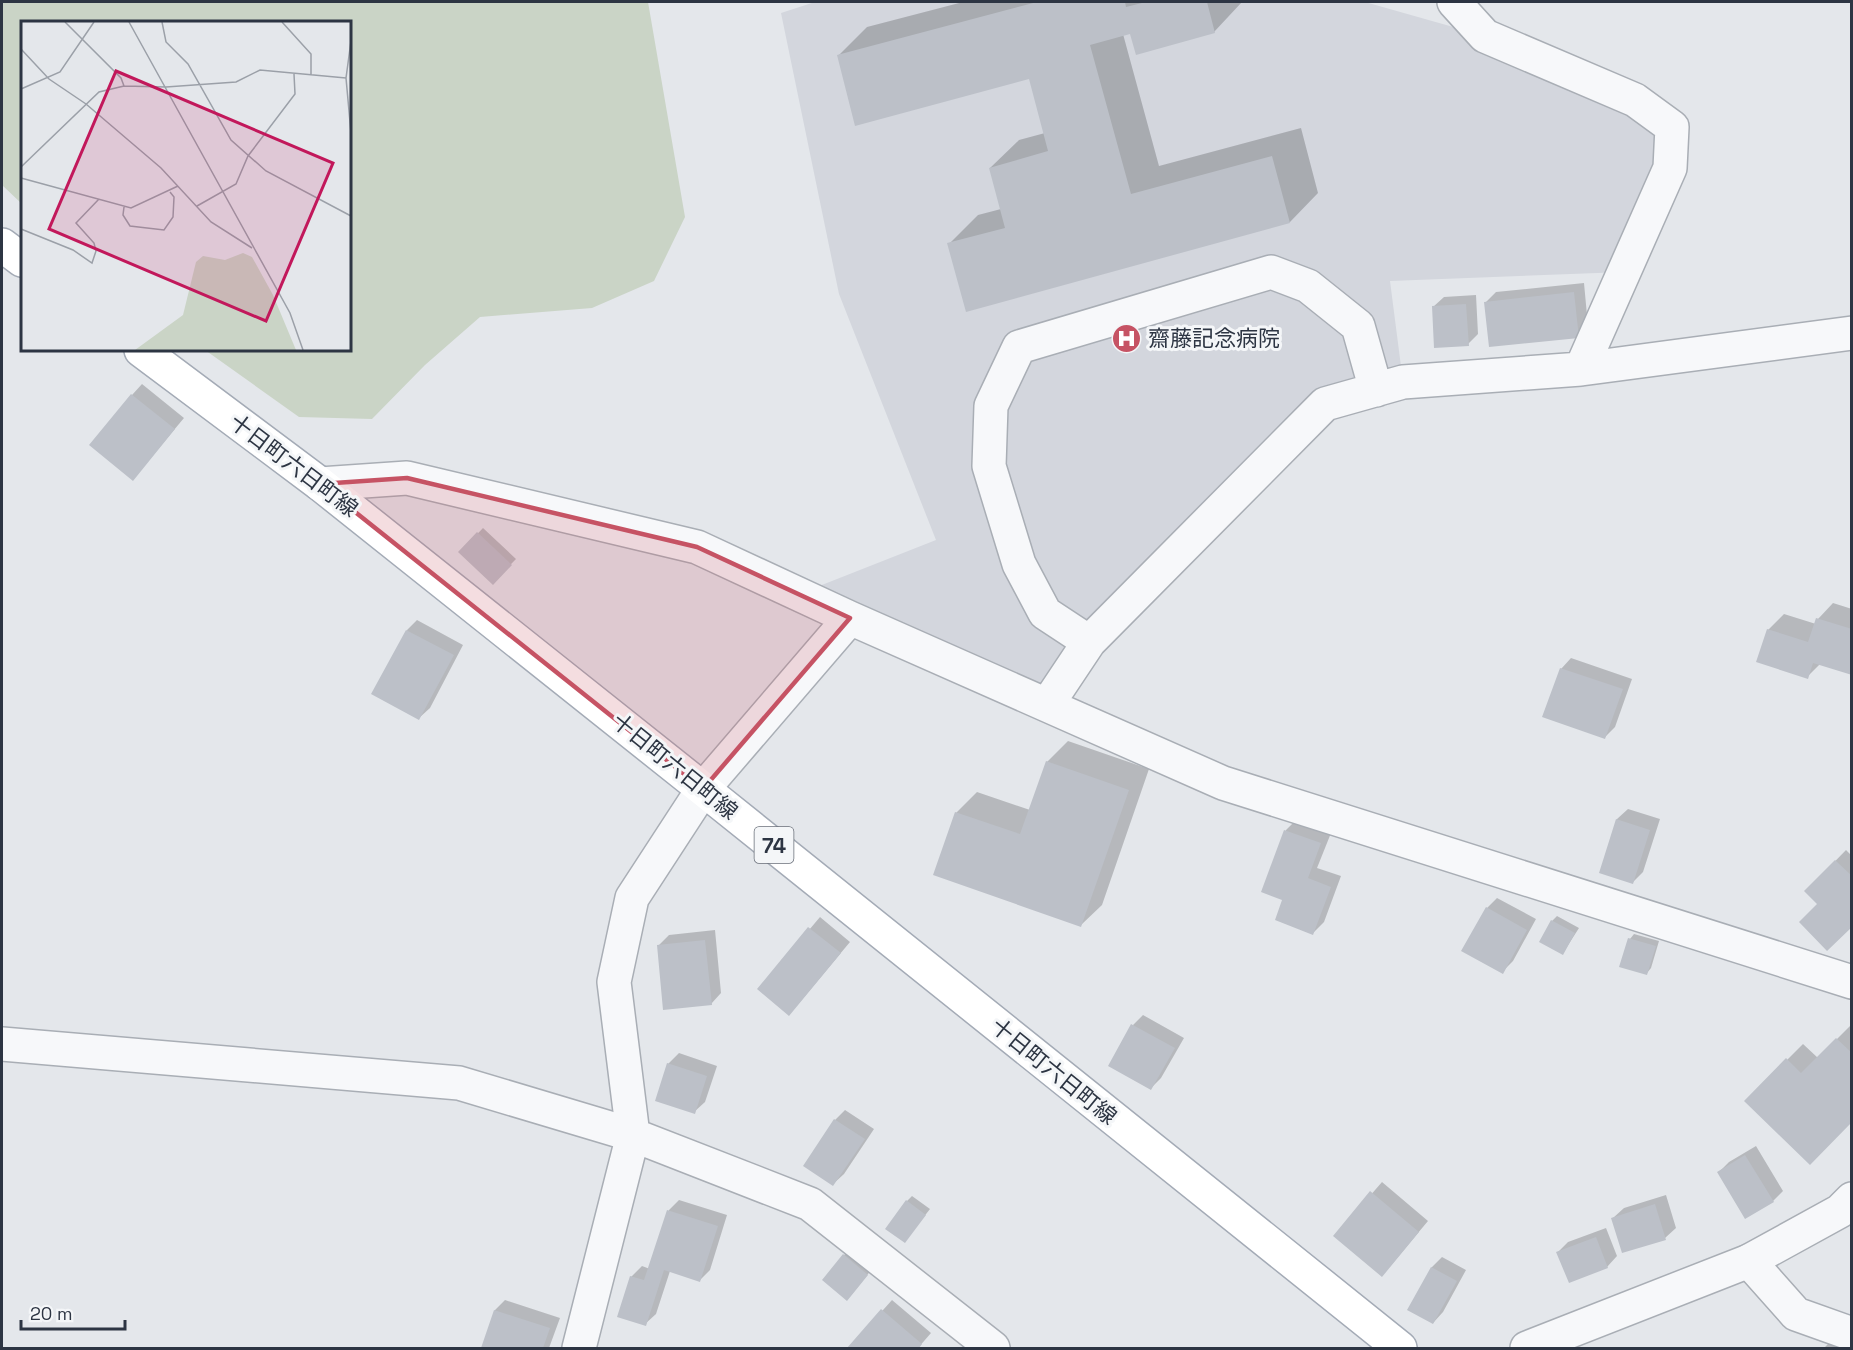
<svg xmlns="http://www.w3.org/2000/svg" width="1853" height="1350" font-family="'Space Grotesk','Noto Sans JP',sans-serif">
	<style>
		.built { fill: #d3d6dd }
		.green { fill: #cad4c6 }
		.shadow { fill: #0003 }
		.building { fill: #bcc0c8 }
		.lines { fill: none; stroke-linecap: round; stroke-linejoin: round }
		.minor-casing { stroke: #a9aeb5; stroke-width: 36 }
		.tertiary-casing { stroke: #a9aeb5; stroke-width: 36 }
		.primary-casing { stroke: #a4abb6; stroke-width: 36 }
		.minor { stroke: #f7f8fa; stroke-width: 33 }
		.tertiary { stroke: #f7f8fa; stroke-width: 33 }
		.primary { stroke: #fff; stroke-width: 33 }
		.marked { fill: #c65364; fill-opacity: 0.2; stroke: #c65364; stroke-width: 4.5; stroke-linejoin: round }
		.labels { text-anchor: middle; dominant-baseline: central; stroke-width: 6; stroke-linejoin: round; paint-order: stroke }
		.shield { fill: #f4f6f8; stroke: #696f79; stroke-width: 1.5 }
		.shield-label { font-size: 21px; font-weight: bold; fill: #2d3543 }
		.poi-label { font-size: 22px; fill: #2d3543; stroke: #f4f6f8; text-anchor: start }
		.street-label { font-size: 22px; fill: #2d3543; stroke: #f4f6f8 }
		.inset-road { fill: none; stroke: #9ba0a8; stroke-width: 1.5 }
		.view { fill: #c2185b; fill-opacity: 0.15; stroke: #c2185b; stroke-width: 3 }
		.inset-edge { fill: none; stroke: #2d3543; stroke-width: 3 }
	</style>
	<rect width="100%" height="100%" fill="#e4e7eb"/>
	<!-- built -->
	<path class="built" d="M815,2H1365L1485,36L1672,127L1624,272L1390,281L1403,382L1325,404L1047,705L799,594L936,540L839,294L781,13Z"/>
	<!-- green -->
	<path class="green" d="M2,2H648L685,217L654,281L592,308L480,317L425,365L372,419L299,417L205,350H350V22H22V204L2,185Z"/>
	<!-- shadow -->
	<path class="shadow" d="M963,2H1242L1214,32H1131L1123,34L1159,166L1301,128L1318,193L1290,222L949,244L978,215L1001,209L990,168L1019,140L1045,133L1030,77L838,56L867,27Z
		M1584,283L1588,326L1578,336L1486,302L1496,292Z
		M1476,295L1478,334L1468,344L1433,307L1444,297Z
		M142,384L184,418L133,479L132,395Z
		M483,528L516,559L493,583L460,552Z
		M1833,603L1852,609V673L1821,663L1807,677L1768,630L1784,614L1816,624L1818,619Z
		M417,620L463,645L430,708L419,718L407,630Z
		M1571,658L1632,679L1615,727L1605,737L1561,669Z
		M1068,741L1149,769L1102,905L1081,925L956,813L977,792L1030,810L1047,762Z
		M1628,809L1660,819L1643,872L1633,882L1601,872L1617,819Z
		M1296,820L1331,833L1317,868L1341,876L1324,922L1313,933L1284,899L1263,891L1286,830Z
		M1846,850L1852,856V925L1819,904L1806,891Z
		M1497,898L1536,919L1513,961L1502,972L1487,908Z
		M1557,916L1579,928L1563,953L1552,921Z
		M820,917L850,942L799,1003L759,989Z
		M715,930L721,993L711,1004L659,945L669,935Z
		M1634,934L1659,941L1651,968L1647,973L1630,939Z
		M1143,1015L1184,1038L1161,1078L1151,1088L1133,1025Z
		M1852,1024V1121L1746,1101L1803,1044L1818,1058Z
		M679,1053L717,1066L705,1102L694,1112L668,1064Z
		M845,1110L874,1129L844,1174L833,1184L835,1120Z
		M1756,1146L1783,1191L1773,1201L1719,1172L1729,1162Z
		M1382,1182L1428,1221L1392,1264L1335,1236Z
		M1666,1195L1676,1228L1665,1238L1613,1218L1624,1208Z
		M912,1196L930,1209L905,1241L907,1201Z
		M679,1200L727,1215L710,1270L700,1280L670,1271L656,1314L645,1324L631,1277L642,1266L650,1269L669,1210Z
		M1606,1228L1617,1256L1607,1267L1558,1252L1568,1242Z
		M849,1251L872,1269L852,1294L844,1255Z
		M1442,1257L1466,1270L1443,1312L1433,1323L1409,1309L1432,1267Z
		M505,1300L560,1318L549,1348L483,1347L495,1310Z
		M892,1300L931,1333L918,1348H849Z
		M1833,1339L1852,1348H1824Z"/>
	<!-- building -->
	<path class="building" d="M1037,2H1125L1126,7L1146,2H1207L1215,33L1136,55L1130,34L1090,45L1131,194L1272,156L1290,223L966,312L947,243L1005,228L989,168L1048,151L1029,79L855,126L837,55Z
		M1574,292L1579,338L1489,347L1484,302Z
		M1466,304L1469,346L1434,348L1432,306Z
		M131,394L175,429L133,481L89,445Z
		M477,532L512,565L493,585L458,552Z
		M1816,618L1852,629V675L1813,663L1808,679L1756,662L1767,629L1808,642Z
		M406,630L454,655L419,720L371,694Z
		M1560,668L1623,689L1605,739L1542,717Z
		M1046,761L1129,790L1081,927L933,875L955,812L1020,834Z
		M1616,819L1650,830L1633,884L1599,873Z
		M1284,830L1321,843L1308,878L1331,887L1313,935L1275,920L1282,900L1261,892Z
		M1835,860L1852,876V927L1827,951L1799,922L1817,904L1804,891Z
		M1486,907L1527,930L1503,974L1461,951Z
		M1551,920L1575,933L1563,955L1539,942Z
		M808,927L841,953L789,1016L757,989Z
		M1628,938L1656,946L1647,975L1619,967Z
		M705,940L712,1005L663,1010L657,945Z
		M1131,1024L1175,1048L1151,1090L1108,1066Z
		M1836,1038L1852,1053V1122L1810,1165L1744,1101L1786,1058L1801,1073Z
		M667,1063L707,1076L695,1114L655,1101Z
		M834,1119L865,1139L833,1186L803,1166Z
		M1745,1155L1774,1202L1745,1219L1717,1172Z
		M1370,1191L1419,1232L1382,1277L1333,1236Z
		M906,1200L926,1215L905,1243L885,1229Z
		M1655,1204L1666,1240L1622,1253L1611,1218Z
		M667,1210L718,1226L700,1282L664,1270L646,1326L617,1317L630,1276L644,1280Z
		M1596,1237L1608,1268L1569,1283L1556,1252Z
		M843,1254L868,1275L847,1301L822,1280Z
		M1431,1267L1457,1281L1433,1324L1407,1310Z
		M881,1309L922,1344L919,1348H847Z
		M494,1310L550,1328L543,1348H481Z"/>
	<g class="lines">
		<defs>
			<path id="minor" d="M1454,2L1485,36L1635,100L1672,127L1670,168L1581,369
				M320,484L407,478L697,547L850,618L1223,783L1852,982
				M1089,642L1045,613L1019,564L989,466L991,406L1019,347L1271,272L1308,286L1358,326L1376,390
				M1047,705L1089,642L1325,404L1403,382L1581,369L1852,333
				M633,1135L810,1204L993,1348
				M1749,1261L1796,1314L1852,1334
				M579,1348L633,1135L614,982L632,898L703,789L850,618"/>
			<path id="tertiary" d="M2,1044L459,1083L633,1135
				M1527,1348L1749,1261L1840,1211L1852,1199"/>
			<path id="primary" d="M2,245L22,260
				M141,350L320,484L703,789L1400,1348"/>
		</defs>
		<!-- minor casing -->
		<use href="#minor" class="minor-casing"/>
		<!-- tertiary casing -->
		<use href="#tertiary" class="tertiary-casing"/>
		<!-- primary casing -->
		<use href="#primary" class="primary-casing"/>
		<!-- minor -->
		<use href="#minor" class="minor"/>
		<!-- tertiary -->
		<use href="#tertiary" class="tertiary"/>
		<!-- primary -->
		<use href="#primary" class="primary"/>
	</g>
	<!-- marked area -->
	<path class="marked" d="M407,478L697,547L850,618L703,789L320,484Z"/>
	<!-- icons -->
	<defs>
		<symbol id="hospital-disc" viewBox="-11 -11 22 22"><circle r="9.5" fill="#c65364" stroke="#f4f6f8"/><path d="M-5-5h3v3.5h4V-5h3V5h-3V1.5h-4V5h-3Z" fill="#fff"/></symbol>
	</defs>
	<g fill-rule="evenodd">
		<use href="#hospital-disc" x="1110" y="322" width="33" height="33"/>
	</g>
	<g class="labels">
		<!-- shield labels -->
		<rect class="shield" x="754.5" y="827" width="39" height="36" rx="4.5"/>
		<g class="shield-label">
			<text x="774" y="845">74</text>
		</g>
		<!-- poi labels -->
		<g class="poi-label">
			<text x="1148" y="338">齋藤記念病院</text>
		</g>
		<!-- street labels -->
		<g class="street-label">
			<text transform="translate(294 465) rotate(37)">十日町六日町線</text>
			<text transform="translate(675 766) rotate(39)">十日町六日町線</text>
			<text transform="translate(1054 1071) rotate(39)">十日町六日町線</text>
		</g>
	</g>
	<!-- overview -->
	<g transform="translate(21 21)">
		<rect width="330" height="330" fill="#e4e7eb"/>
		<path d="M222,232L231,236L252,274L275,329H114L162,294L175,241L182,235L204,239Z" fill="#cad4c6"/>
		<path class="inset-road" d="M44,1L100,57L103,65M108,1L269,292L282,329M141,1L145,21L167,43L210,119L245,150L330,195M261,1L290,33V54M330,20L325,57L330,112M0,28L28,58L65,83L140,147L190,201L231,227M145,66L215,61L239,49L325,57M0,68L39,51L73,1M0,146L78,71L103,65L145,66M0,157L110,187L157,165M176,185L215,163L227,135L274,73L273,53M103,186L102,194L109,205L143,209L152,196L153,176L149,171M0,208L52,229L71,242L75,230L73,222L55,202L78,178"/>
		<path class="view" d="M95,50L312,142L245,300L28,208Z"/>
		<rect width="330" height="330" class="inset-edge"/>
	</g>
	<!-- border -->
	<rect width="1853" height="1350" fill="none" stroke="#2d3543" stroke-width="6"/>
	<!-- scale -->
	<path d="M21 1320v9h104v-9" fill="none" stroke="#2d3543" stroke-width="3"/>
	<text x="30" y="1320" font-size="18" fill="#2d3543" stroke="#f4f6f8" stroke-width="4.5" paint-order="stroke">20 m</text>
</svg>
